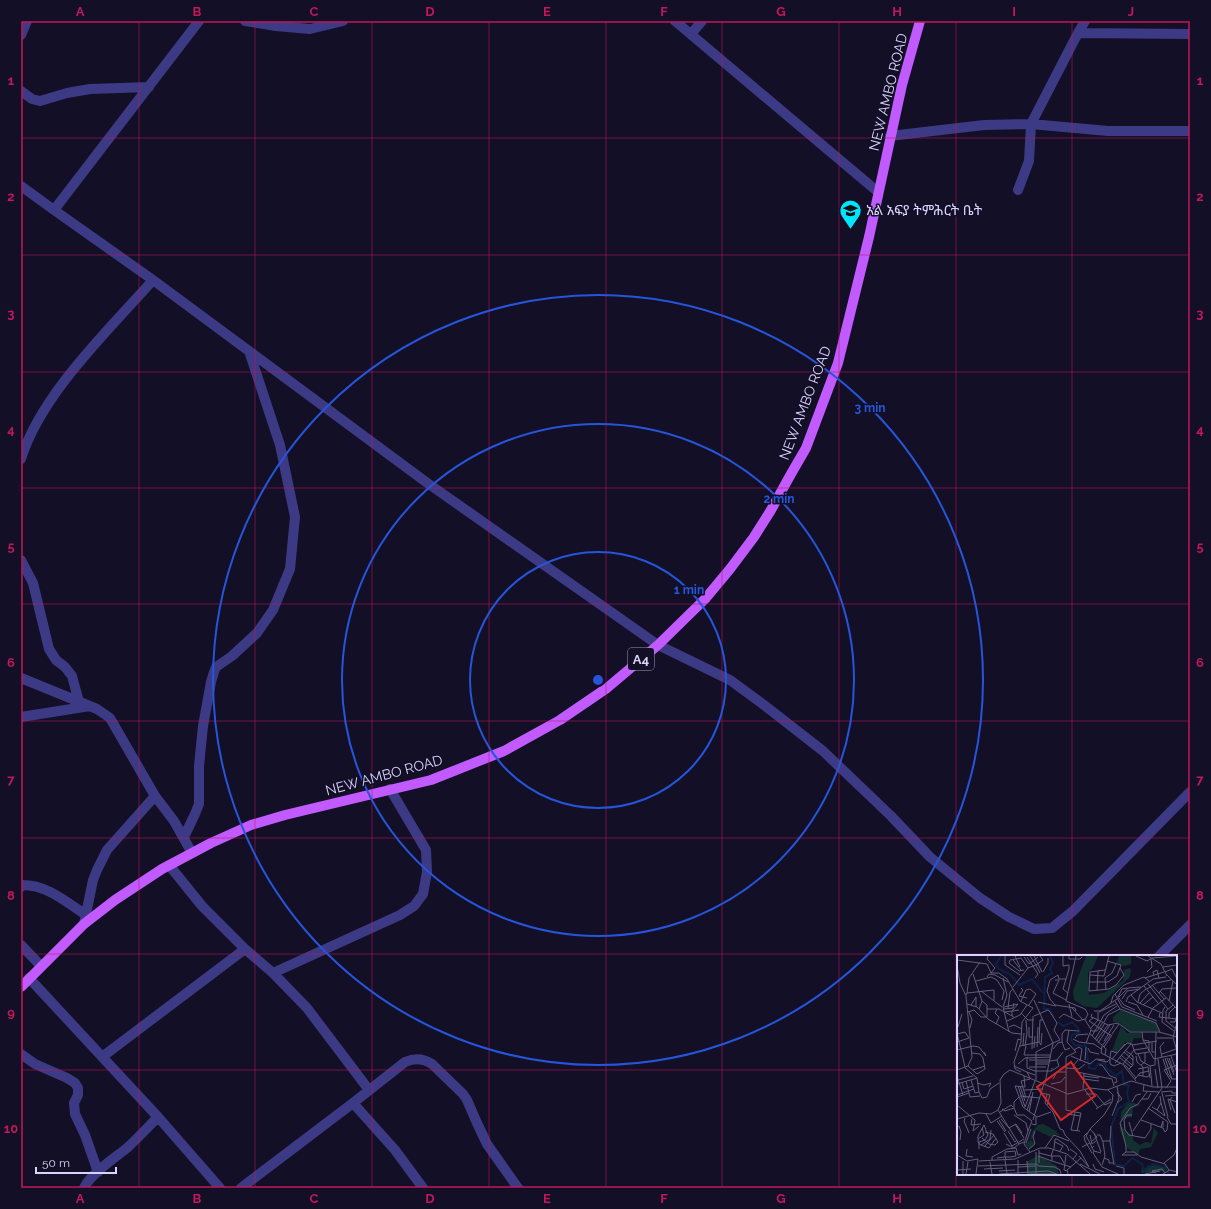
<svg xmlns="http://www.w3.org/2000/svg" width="1211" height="1209" font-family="Raleway,'Noto Sans Ethiopic',sans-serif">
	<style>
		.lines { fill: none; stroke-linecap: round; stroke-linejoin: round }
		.minor { stroke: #3d3a85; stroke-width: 10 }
		.primary { stroke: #c25bff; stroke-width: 10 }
		.grid { fill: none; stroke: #c2185b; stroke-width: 1; stroke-opacity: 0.55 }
		.ring { fill: none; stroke: #2655da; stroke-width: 2 }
		.labels { text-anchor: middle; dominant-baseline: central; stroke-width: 3; stroke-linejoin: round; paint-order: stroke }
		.shield { fill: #130f26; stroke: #9e99be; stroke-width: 1 }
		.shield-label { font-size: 13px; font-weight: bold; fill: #d9d4ff }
		.street-label { font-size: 14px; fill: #d9d4ff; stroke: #130f26 }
		.poi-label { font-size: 14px; fill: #d9d4ff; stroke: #130f26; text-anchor: start }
		.inset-river { fill: none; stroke: #0c2248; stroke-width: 2 }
		.inset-road { fill: none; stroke: #625e7d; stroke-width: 1 }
		.view { fill: #d62828; fill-opacity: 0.15; stroke: #d62828; stroke-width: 2 }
		.inset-edge { fill: none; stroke: #d9d4ff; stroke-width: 2 }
		.centre { fill: #2655da; stroke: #130f26; stroke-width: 2 }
		.ring-label { font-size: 12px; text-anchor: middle; font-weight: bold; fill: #2655da; stroke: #130f26; stroke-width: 3; stroke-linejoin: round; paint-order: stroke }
		.neatline { fill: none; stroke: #c2185b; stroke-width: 1.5 }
		.grid-label { font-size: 13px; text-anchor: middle; font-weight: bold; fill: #c2185b }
	</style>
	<rect width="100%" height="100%" fill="#130f26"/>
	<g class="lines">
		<!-- minor -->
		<path class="minor" d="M199,21L54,210L153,280L426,482L658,645L730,680L764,705L823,751L891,816L930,857L980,898L1009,917L1034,929L1052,928L1073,911L1190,792
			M245,21L276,26L310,29L343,21
			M675,21L878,192
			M1078,33L1190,34
			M691,34L702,21
			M21,35L27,21
			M21,91L32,99L40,101L67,93L90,89L149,87
			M890,136L984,125L1031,124L1108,131H1190
			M21,186L54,210
			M1018,190L1029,161L1031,124L1078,33L1085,21
			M21,459C41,394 108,331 153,280
			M21,560L33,583L49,649L56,660L65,667L72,676L79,702
			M21,678L97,709L110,718L155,796L174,821L192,853
			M21,717L90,706
			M184,837L195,814L199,804V766L203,726L211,682L214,672L216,667L232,656L257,633L273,610L290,569L295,517L280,445L249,351
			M169,865L202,906L245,949L273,973L307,1008L369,1090
			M21,887L22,885C48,885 66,902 86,915
			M84,924L93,880L97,870L107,850L155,796
			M21,945L41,966
			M1159,956L1190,925
			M273,973L400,915L414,906L423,894L427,872L426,850L390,789
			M29,978L158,1117L220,1188
			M21,1054L35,1064L67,1078L75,1083L78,1088V1095L74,1103L75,1114L85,1135L98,1172
			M102,1057L245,949
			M353,1103L395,1150L423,1188
			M84,1188C89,1175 116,1157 127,1148C138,1138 148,1127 158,1117
			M241,1188L353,1103L405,1062C414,1058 423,1058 432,1064L463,1094L467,1100L477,1123L487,1144L518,1188"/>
		<!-- primary -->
		<path class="primary" d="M21,987L84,924L115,900L162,869L211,843L251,825L285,815L431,780L504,751L560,720L607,688L658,645L705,599L730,569L754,537L771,510L791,474L806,448L838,363L869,237L902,85L920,21"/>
	</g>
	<!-- grid -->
	<path class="grid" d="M139,21V1188M255,21V1188M372,21V1188M489,21V1188M606,21V1188M722,21V1188M839,21V1188M956,21V1188M1072,21V956M21,138H1190M21,255H1190M21,372H1190M21,488H1190M21,604H1190M21,721H1190M21,838H1190M21,954H1190M21,1070H958M1176,1070H1190M1072,1174V1188"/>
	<!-- distance rings -->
	<g class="ring">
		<circle cx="598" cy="680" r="128"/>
		<circle cx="598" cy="680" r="256"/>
		<circle cx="598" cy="680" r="385"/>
	</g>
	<!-- icons -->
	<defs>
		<symbol id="school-pin" viewBox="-11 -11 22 30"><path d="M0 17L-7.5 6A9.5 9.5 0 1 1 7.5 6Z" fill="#00e5ff" stroke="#130f26"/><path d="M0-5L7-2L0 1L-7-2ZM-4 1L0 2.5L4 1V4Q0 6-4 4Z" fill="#111"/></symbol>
	</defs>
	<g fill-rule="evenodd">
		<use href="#school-pin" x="838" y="198" width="25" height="34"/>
	</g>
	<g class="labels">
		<!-- shield labels -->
		<rect class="shield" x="628" y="648" width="26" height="22" rx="3"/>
		<g class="shield-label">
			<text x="641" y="659">A4</text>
		</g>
		<!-- street labels -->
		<g class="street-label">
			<text transform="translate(888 92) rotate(-76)">NEW AMBO ROAD</text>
			<text transform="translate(805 403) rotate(-69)">NEW AMBO ROAD</text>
			<text transform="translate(384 775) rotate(-15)">NEW AMBO ROAD</text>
		</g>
		<!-- poi labels -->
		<g class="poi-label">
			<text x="866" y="210">አል አፍያ ትምሕርት ቤት</text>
		</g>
	</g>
	<!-- overview -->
	<g transform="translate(957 955)">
		<rect width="220" height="220" fill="#130f26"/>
		<path d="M129,1H141L136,13L131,18L132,40L147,38L166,26L167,15L173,13L174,17L172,23L140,53L126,51L117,45L116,36ZM162,1H174V9L167,11L160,8ZM164,55L199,68L203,76H171L162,67H156V62ZM164,71L170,78H184L185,83H177L175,89L168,87L160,98L155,96ZM172,147L184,150L176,153L175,162L167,163L164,167L165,172L175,181L177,186L183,190L188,187L194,188L197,173L201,178L194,192L183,194L181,200L170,193L163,175L164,157ZM86,169L99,176L103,181L98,179L94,182L79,175L74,185L78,189L73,194L68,189L73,186L75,177L81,170ZM81,200L100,211L102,219H70V207ZM196,209L203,212L209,210L210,216L184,218L185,212L188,215L190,211Z" fill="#12302f"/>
		<path class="inset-river" d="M44,1L39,9L42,14L54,20L62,30L75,24L86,38M93,1L96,8L93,13L95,18L88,22L87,54H92L97,62M100,67L107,71L115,67L121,73L123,77L115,80L114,85L118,90L129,91L132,113L138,114L141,109L148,108L149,113L159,121L165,116L167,130H172L170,138L172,147L161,154L154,172L158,209L167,211L175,203L185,209L187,215L196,209L208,212L212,219"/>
		<path class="inset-road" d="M31,1L30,4L38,13L34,18M48,1V10L63,20M58,1L63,12M73,1L79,10L86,5L83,1M77,1L85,17M112,1V4H123L125,2M119,1L109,46L128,54L131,59L128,65L135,76H140L146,67M179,1L190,6L195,3M191,1L204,9L210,21M67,2L72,9L81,2M70,2L81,19L78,23M64,3L53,5L52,8L62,16L67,15M64,3L71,13M195,3L220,1M0,5L30,9L34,18H42L50,24L63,46L76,53L65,67L64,87L57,107L58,114L64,117M56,5L64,15M0,10L3,28L9,41L15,102L11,111L0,115M206,12L220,10M148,15L133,17L132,36L152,34L159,30L167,20L163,13M86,17L91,8V3M190,17L195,12L194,4M208,17L215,14L219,22M16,19L25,46L22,54M133,20L147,21M197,20L196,17L200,15L202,23M210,20L220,30M147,21L152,1M30,22L32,19L38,20L51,27M46,23L50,40L46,52L52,77M188,23L207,17M102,24L101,20L93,25L90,36L93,44L98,50L118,53L119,56M102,24H109L112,14V10L106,11V1M109,24L106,34L111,38M98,25H102L96,38L109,45M19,26L34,22L40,25L47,36L45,45M132,27H151L160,21L164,10L150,6M191,29L211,54M195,30L207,44M187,31L201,48M56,32L71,13L79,10L83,18M64,33L66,35L62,41L70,43M190,34L199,28L214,25M69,35L73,34L79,39L72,50M149,35L148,23L155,18L159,9M24,36L45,52M140,36L141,16L143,15M203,36L220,54M10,38L12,23L23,7M202,38L205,34L219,33M158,39L165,52L200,66M9,40L10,38L37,35V45M174,40L180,47L205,58M161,42L167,50L178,55M161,42L165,34L170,33M162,42L171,33L184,32M165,44L170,36L183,34M77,45L96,88L88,128M25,46L30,50V62M64,46L69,35M158,46L163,54L199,68L203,77M212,46L216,26M81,47L99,51M169,47L171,42L196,24L209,22M171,47L180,50L186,60M181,47L183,39L189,34M154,48L156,41L167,30L187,22L193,27M183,48L192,38M10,49L20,52L31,64L55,78L64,79M112,49L115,62M14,50L19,42V52M186,50L196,42M216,50L209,56V66L218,73M47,52L61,49M208,52L206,55L205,67L217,76M51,53L53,37L56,34M115,53L126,65M30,54H42L57,62M47,54L56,53L57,48M137,56H143L160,44M11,57L17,55L24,62H29M12,57L15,65L13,73M48,57L62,55M142,57L159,49M64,58L71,65H77M203,58L202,62L220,64M135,59L134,62L137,63L151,70L161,68L173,77H202L220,82M55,61V56L61,49M77,61L91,55L93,57L100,68L97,75L103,85L96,88M191,62L196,53L209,43M102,63L107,59L121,66L128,64M136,63L132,66L153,80M212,63V58L218,52M69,65L70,78M50,66L63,60L70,50M147,67L151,60L163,54M213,67H218L220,60M220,67L216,83L220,96M39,69L42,62L38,58L40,54M1,72L5,59M52,72L57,70L65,74M72,72V82H76M134,73L141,65V57M185,77L186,85L197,104L220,99M0,78L8,112M132,78L149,94L148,100L169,111L179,123M0,79L8,77L12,83M155,79L162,69M135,81L147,60L160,51M118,83L120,80L131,79M200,83H215M116,84L122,87L137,89L144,94M138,84L148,68M186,85L192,86V96M139,86L151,70M147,86L157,70M0,87L12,83M82,87L84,90L85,78M105,87L108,95L113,93M195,87V97H198M129,88L134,75M141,88L153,70M175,90L200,86M63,91L82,87L83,65H86M66,91L67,78M68,91L70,78M69,91L67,100H94M80,92L81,72M147,92L155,80M77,93L78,81M131,93L133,97L142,99M75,94L76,61M96,94L101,88L105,87V79L108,75L122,76M0,95L16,91L22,92L29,101L27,97M117,95L122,92L125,94L123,106M163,95L170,88L175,89L177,95L190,93M168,95L176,101V110L172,114M177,95L179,99L192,97M58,96L61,84L64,85M167,97L176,105M181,99L184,106L193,111L198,110M205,99L219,94M148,100L144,98L145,91L154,79M164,100L175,110M114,101L133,109L139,104L148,105M179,101L180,107L186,112V121M214,101L220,118M70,102V113L78,116M153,102L154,96L160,98M162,102L174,112M153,103V109L157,111L164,108M205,103L203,92L207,87M208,103L215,124M210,103L217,120M212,103L217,117M155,104L168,89M206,104L211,119L215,124H220M72,105H93M121,105L116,111L120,117L155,124L157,131M128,105L129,92M141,105L150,107L153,104M93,106L100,105L106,97M79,107H92M158,108L174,89M61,109L68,103L94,102M78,109H91M166,109L177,95M142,110H145L153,121L159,123L160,127L157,128M184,110L188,107V98M198,110L199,77M11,111L20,119L28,114L26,103L23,99L15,98M57,111L70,117M167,111L179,126M193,111L195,131M72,112H89M109,113V102L119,97L110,87L112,75M181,114L191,112L193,123M198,114L201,133M16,115L28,111M96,115L102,111L100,105M78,116H95V113M181,120L190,122L193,120M0,121L6,140M67,121L68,132L58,131L66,152L80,162L94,157M127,121L142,123M20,123L22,137M73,123L70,117L78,120M96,124L100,117H109M127,124L142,126M178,124L183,118L192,116M1,125L16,121M14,125L18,138L22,137L25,143L30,142L33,134L42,128M79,125V97L96,88M9,126L13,142L23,141M5,128L7,134L16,131M20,128L27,130L34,128L32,132M0,129L20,123L8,113M94,129L104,127L108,122M187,130L186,136L202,137M61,131L68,152M63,131L68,146M209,133L214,126L207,115L220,110M126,134L127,118M67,135L86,134M128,135L141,153M160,137L165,144L160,148M204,137L215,136V138H220M85,138L93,140L90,150M205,138L211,162M90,139L88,148L96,157L103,174L106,175L108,180L123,196L132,212M129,139H139L148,150L154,147M0,140L17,134M63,141L83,143M208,141L220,140M0,142L12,138M62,142L57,147V153L60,160H67L75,166L71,176M215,142L213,145L218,158M69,143L64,126L73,124M185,144H191L194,138M175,147L179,140L184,139M0,150L18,165L16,176L22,171M68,152L78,126M195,152L200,155L204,148L203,141M45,154L48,156L57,153M139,154L154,144M41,155L62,189L67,187M70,155L75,141M200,155L208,161L204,148M214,155L211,144L220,147M43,157L54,150L56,152M72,157L76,137M118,157L124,158L120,176M29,159L34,168L45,161M110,159L124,161M57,160L69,168L71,176L67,189L73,197M175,160H170L167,165L168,175L172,180L188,183L194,174V169M155,161L162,143L160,131M210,162L214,169H220M8,163L7,166L12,178M0,164L22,158L34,159L41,155L44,148L43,125L47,119L53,115L111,139L133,133L150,135L174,126L196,132H220M15,164L14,170L24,169M44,164L53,174M42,165L49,176M76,165L87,128M184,165L206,173L208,177L210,175L211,167L191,153M40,166L48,177M172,167L176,181M58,169L67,183M75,169L79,170V162M0,172L2,171L4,177L3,185M204,172L206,166V172M52,173L59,169L65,178M133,174L129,181L133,188M51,176L58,187L60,185M123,176L114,175L118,157L109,155V113L122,114L128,109M176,176L205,133L201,104M47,178L55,191L67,184M130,178L127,181L128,186L135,198M137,178L144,197M133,180L135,189L139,186M140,180H143L146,187L148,201L145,210M25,183L32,189L38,190L41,187L36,179L28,177M21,184L27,180L25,173M135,186L140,182L133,174L147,160L155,147L156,140L151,135M146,186H153L157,210M153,186L154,171M98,187L106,191L103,196M69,188L74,174M49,189L57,193L62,189M24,190L33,184L34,175M137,191L135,193L137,196L144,198M27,192L37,180M125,192L133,188L135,193M88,193L97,180L112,186M10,194L9,201L16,202M22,194V187L28,185L31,180L27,170L21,181V187H22V189L24,190L32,193L39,183M72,194L78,189L76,182L78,176M97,194L98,184H100L110,191L112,196M113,194L120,199L116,204M96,195L94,201H103L107,208M137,196L136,198L145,212L161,219M79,197V209L82,211L98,212L103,215L104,219M169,197H177L184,202L208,209L212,215M82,198L94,201M0,200L10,206L21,204L19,219M109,200L107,215L110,216M180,200H165L169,197V191L163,168L173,153L181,149L190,137M81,201L95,206M95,201V206L114,212M122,201L132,212M40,203L48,202H53L59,201L58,196L48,197V202L49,203L48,204M147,203L152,205V208H156M35,205V202L50,194L59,193L61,200L64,199M48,205L50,219M61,205V219M22,206L58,204L83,193H92L110,199L133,219M70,206L71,219M33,207L35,219M82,208V195M207,208L217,200L220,193M123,209L143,219M136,209L138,214L147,217M21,211L79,209V219M159,211L167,213V219M61,212L79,211M27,214L46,213M0,215L14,214M42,216L58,215M199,218L195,216L205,214L208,218M6,219V206M9,219L11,207M42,219L91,216L100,219M73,219H99M111,219L110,215L124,203M188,219L203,216M206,219L213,215L220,217"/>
		<path class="view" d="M114,107L138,141L104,165L80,132Z"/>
		<rect width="220" height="220" class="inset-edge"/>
	</g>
	<circle cx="598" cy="680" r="6" class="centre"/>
	<g class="ring-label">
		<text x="870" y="412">3 min</text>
		<text x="779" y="503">2 min</text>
		<text x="689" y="594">1 min</text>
	</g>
	<!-- border -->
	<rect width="1211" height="1209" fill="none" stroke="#130f26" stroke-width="44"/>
	<!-- scale -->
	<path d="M36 1167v6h80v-6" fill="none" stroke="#d9d4ff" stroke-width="2"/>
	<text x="42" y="1167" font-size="12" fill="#d9d4ff" stroke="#130f26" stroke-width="3" paint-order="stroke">50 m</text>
	<rect x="22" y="22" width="1167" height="1165" class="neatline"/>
	<g class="grid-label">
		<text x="80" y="16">A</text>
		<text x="197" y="16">B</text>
		<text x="314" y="16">C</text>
		<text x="430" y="16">D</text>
		<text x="547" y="16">E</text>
		<text x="664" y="16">F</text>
		<text x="781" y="16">G</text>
		<text x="897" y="16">H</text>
		<text x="1014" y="16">I</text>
		<text x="1131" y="16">J</text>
		<text x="11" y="85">1</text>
		<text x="1200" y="85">1</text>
		<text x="11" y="201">2</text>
		<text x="1200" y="201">2</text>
		<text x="11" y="318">3</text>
		<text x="1200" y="318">3</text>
		<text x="11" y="434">4</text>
		<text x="1200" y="434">4</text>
		<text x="11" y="551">5</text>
		<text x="1200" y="551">5</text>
		<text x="11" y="667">6</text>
		<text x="1200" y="667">6</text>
		<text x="11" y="784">7</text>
		<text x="1200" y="784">7</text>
		<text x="11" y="900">8</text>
		<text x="1200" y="900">8</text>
		<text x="11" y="1017">9</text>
		<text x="1200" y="1017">9</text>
		<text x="11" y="1133">10</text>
		<text x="1200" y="1133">10</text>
		<text x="80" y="1203">A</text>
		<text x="197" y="1203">B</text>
		<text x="314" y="1203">C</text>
		<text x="430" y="1203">D</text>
		<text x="547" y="1203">E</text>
		<text x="664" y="1203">F</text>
		<text x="781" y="1203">G</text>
		<text x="897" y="1203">H</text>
		<text x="1014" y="1203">I</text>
		<text x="1131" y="1203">J</text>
	</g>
</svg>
